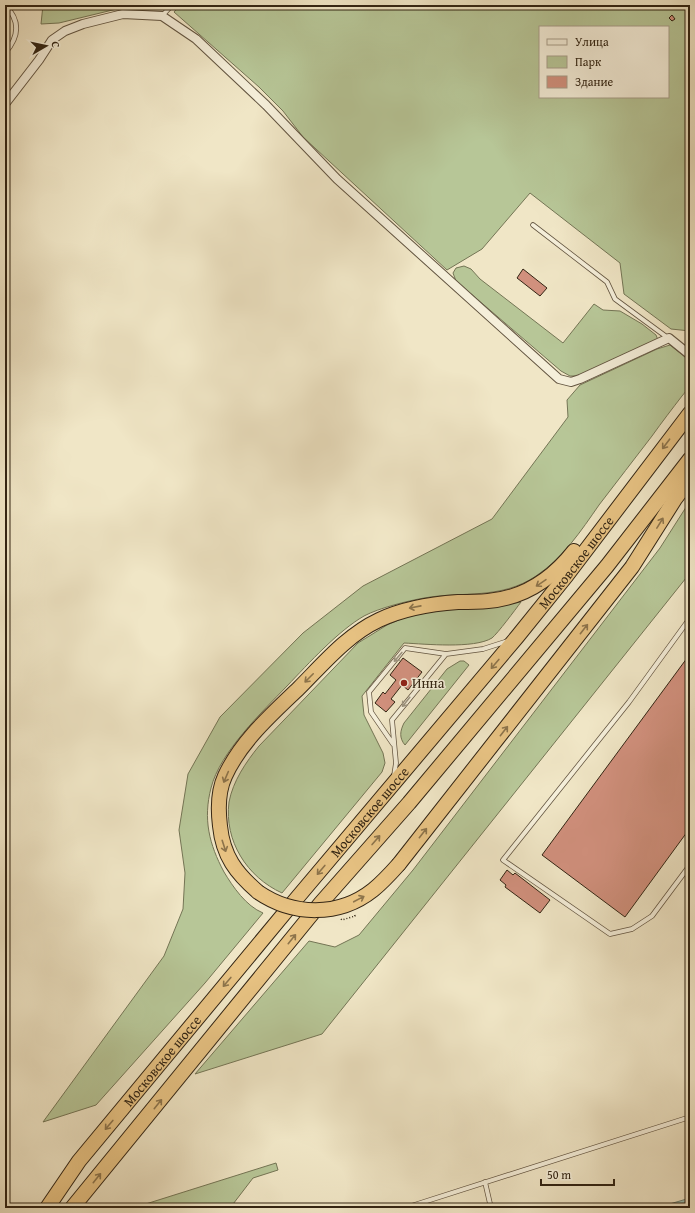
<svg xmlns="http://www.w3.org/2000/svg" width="695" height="1213" font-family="'Gentium Book Plus',serif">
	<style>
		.green { fill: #b7c697; stroke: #747555; fill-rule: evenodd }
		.water { fill: #9ac0b3; stroke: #708273 }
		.building { fill: #d1907d; stroke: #322413 }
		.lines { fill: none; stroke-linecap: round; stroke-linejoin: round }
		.lane-casing { stroke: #625440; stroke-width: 5.5 }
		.street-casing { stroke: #625440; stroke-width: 10 }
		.highway-casing { stroke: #322413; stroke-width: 16 }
		.path { stroke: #322413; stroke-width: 1.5; stroke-dasharray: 1 2; stroke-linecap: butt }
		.lane { stroke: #f5efda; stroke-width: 4 }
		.street { stroke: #f5efda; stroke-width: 8 }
		.highway { stroke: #e8c383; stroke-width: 14 }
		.highway-bridge-casing { stroke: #322413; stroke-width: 16; stroke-linecap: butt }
		.highway-bridge { stroke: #e8c383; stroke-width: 14 }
		.oneway { stroke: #8d744b }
		.oneway2 { stroke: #9d9480 }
		.poi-dot { fill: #8f2418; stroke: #f5efda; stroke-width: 1.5 }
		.labels { text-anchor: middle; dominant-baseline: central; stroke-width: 3; stroke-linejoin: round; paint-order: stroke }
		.street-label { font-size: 14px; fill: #322413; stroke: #f5efda }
		.poi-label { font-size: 14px; fill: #322413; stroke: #f5efda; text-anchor: start }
	</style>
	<rect width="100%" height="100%" fill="#f0e6c6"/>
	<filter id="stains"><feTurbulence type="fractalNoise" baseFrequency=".005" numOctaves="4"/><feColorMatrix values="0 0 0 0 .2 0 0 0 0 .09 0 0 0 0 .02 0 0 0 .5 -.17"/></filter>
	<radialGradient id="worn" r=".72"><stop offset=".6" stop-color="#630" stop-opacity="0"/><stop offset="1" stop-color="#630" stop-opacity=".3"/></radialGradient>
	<!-- green -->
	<path class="green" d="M43,5H155L152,9L125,7L59,23L41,24Z
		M180,5H690V331L671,329L624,294L620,263L530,193L482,249L447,270L303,137L283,111L259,87L174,12ZM540,27H668V97H540Z
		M464,266L471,269L480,279L563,343L594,304L603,310L620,311L642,324L656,335L658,340L578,376H570L561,371L456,281L453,273L456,268Z
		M670,345L690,361C690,367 692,381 690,386C689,389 684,393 682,396C672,409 662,422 652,436C634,459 617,482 599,505C581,531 563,558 536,576C500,600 463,591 424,598C407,601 379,608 364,616C338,631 309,663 287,686C262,712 220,752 211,788C203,819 209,844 224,872C233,887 246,906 263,913L205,983L96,1105L43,1122L164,956L183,909L185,873L179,830L188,774L220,717L303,633L363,586L492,519L568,417L567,400L580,385L657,349Z
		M690,501V573L322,1034L195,1074L309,941L335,947L359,935L413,870L660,548Z
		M521,602C515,610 498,633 492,638C474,649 425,644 404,643L362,696L364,715L383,753L385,763L382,772L282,893C247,877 224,841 229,802C233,781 246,762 259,746L358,643L387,625L408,616L433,610L497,605Z
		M460,661H464L469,665L405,745C399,738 400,731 404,723L447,669Z
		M276,1163L278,1170L253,1178L230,1208H133Z"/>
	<!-- water -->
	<path class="water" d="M690,1198V1204L677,1208H656Z"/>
	<!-- building -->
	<path class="building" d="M672,15L675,19L672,21L669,18Z
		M523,269L547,288L540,296L517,278Z
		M690,654V828L625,917L542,855Z
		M403,658L422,672L408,690L402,685L391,699L395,702L386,712L375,703L383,692L385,694L396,680L390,675Z
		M507,870L513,875L515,873L550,900L540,913L505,887L506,885L500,880Z"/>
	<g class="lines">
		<defs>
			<path id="lane" d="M5,5C21,21 19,37 5,53
				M162,16L172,5
				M533,225L607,282L615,299L668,338
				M690,618L629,702L503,860L610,934L632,929L652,916L690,865
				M393,744L371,712L369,692L405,648L446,654
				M394,776L396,763L392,720L446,654L483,649L508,641
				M485,1182L491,1208
				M405,1208L690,1117"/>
			<path id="street" d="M5,104L39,60L52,40L65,31L83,24L123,14L162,16L196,39L266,105L337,179L559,379L571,382L580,379L669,338L690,355"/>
			<g id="highway">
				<path d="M399,864L632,567L675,499L690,479"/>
				<path d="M258,892C236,873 223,856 220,826C218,810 218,791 225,776C241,741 272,714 299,688C323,664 347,635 379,620C404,608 430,604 458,602C468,602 478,602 488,601C524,598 552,579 574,551"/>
				<path id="s1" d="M47,1208L79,1161L297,898L517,637L567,575L690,413"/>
				<path d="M72,1208L320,904L409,803L607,566L690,459"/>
			</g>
		</defs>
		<!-- lane casing -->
		<use href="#lane" class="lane-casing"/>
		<!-- street casing -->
		<use href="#street" class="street-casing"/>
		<!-- highway casing -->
		<use href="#highway" class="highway-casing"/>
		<!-- path -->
		<path class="path" d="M341,919L342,920L355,916L354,914"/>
		<!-- lane -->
		<use href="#lane" class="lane"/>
		<!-- street -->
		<use href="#street" class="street"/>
		<!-- highway -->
		<use href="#highway" class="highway"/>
		<defs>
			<path id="highway-bridge" d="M258,892C293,916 339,917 373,890C383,882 391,873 399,864"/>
		</defs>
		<!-- highway-bridge casing -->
		<use href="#highway-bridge" class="highway-bridge-casing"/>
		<!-- highway-bridge -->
		<use href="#highway-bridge" class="highway-bridge"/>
	</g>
	<!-- one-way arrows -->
	<defs><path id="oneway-shaft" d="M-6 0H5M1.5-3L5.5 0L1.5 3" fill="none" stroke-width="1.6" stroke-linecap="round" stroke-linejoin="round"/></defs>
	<g class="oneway">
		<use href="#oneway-shaft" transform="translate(666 444) rotate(127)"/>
		<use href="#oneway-shaft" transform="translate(660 523) rotate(-58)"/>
		<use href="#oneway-shaft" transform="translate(541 583) rotate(146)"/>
		<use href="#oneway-shaft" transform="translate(415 607) rotate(169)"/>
		<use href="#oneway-shaft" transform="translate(584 629) rotate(-52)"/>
		<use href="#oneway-shaft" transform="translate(495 664) rotate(130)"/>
		<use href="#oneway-shaft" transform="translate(309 678) rotate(135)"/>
		<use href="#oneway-shaft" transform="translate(504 731) rotate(-52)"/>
		<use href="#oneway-shaft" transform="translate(226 777) rotate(113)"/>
		<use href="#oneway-shaft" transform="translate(423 833) rotate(-52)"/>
		<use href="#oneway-shaft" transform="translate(376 840) rotate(-49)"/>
		<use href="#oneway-shaft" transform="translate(224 846) rotate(72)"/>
		<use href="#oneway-shaft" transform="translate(321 870) rotate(130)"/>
		<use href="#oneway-shaft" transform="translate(359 899) rotate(-28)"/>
		<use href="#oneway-shaft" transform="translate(292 939) rotate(-51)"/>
		<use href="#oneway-shaft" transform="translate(227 982) rotate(130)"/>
		<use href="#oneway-shaft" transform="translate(158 1104) rotate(-51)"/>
		<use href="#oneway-shaft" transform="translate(109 1125) rotate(130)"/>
		<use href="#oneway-shaft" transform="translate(97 1178) rotate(-51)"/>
	</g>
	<g class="oneway2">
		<use href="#oneway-shaft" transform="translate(398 657) rotate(130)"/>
		<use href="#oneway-shaft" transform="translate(406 702) rotate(129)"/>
	</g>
	<!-- markers -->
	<circle class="poi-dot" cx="404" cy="683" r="4"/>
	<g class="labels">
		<!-- street labels -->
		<g class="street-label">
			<text stroke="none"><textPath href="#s1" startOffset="835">Московское шоссе</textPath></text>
			<text stroke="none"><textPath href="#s1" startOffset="511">Московское шоссе</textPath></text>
			<text stroke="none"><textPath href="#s1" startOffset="187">Московское шоссе</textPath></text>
		</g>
		<!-- poi labels -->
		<g class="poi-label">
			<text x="412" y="683">Инна</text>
		</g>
	</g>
	<!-- margin -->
	<rect width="695" height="1213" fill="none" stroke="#f0e6c6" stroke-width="20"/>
	<rect x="6" y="6" width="683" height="1201" fill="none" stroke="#322413" stroke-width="2"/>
	<rect x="10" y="10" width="675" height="1193" fill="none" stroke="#322413"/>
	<!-- legend -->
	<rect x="539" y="26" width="130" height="72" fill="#f5efda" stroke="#a79e8a"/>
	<rect x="547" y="39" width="20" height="6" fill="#f5efda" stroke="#a79e8a"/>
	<text x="575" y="46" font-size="12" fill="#322413">Улица</text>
	<rect x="547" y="56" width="20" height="12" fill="#b7c697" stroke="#a79e8a"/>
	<text x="575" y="66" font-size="12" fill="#322413">Парк</text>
	<rect x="547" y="76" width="20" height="12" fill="#d1907d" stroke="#a79e8a"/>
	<text x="575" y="86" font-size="12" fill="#322413">Здание</text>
	<!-- north arrow -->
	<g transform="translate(46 46) rotate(81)" stroke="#f5efda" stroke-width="3" paint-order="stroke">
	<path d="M0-3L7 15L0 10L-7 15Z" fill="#322413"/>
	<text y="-6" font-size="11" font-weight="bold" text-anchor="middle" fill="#322413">С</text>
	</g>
	<!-- scale -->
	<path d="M541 1179v6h73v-6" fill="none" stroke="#322413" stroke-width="2"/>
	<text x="547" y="1179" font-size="12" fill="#322413" stroke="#f5efda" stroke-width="3" paint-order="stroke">50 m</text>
	<rect width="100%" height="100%" filter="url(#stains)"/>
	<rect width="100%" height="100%" fill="url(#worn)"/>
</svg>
